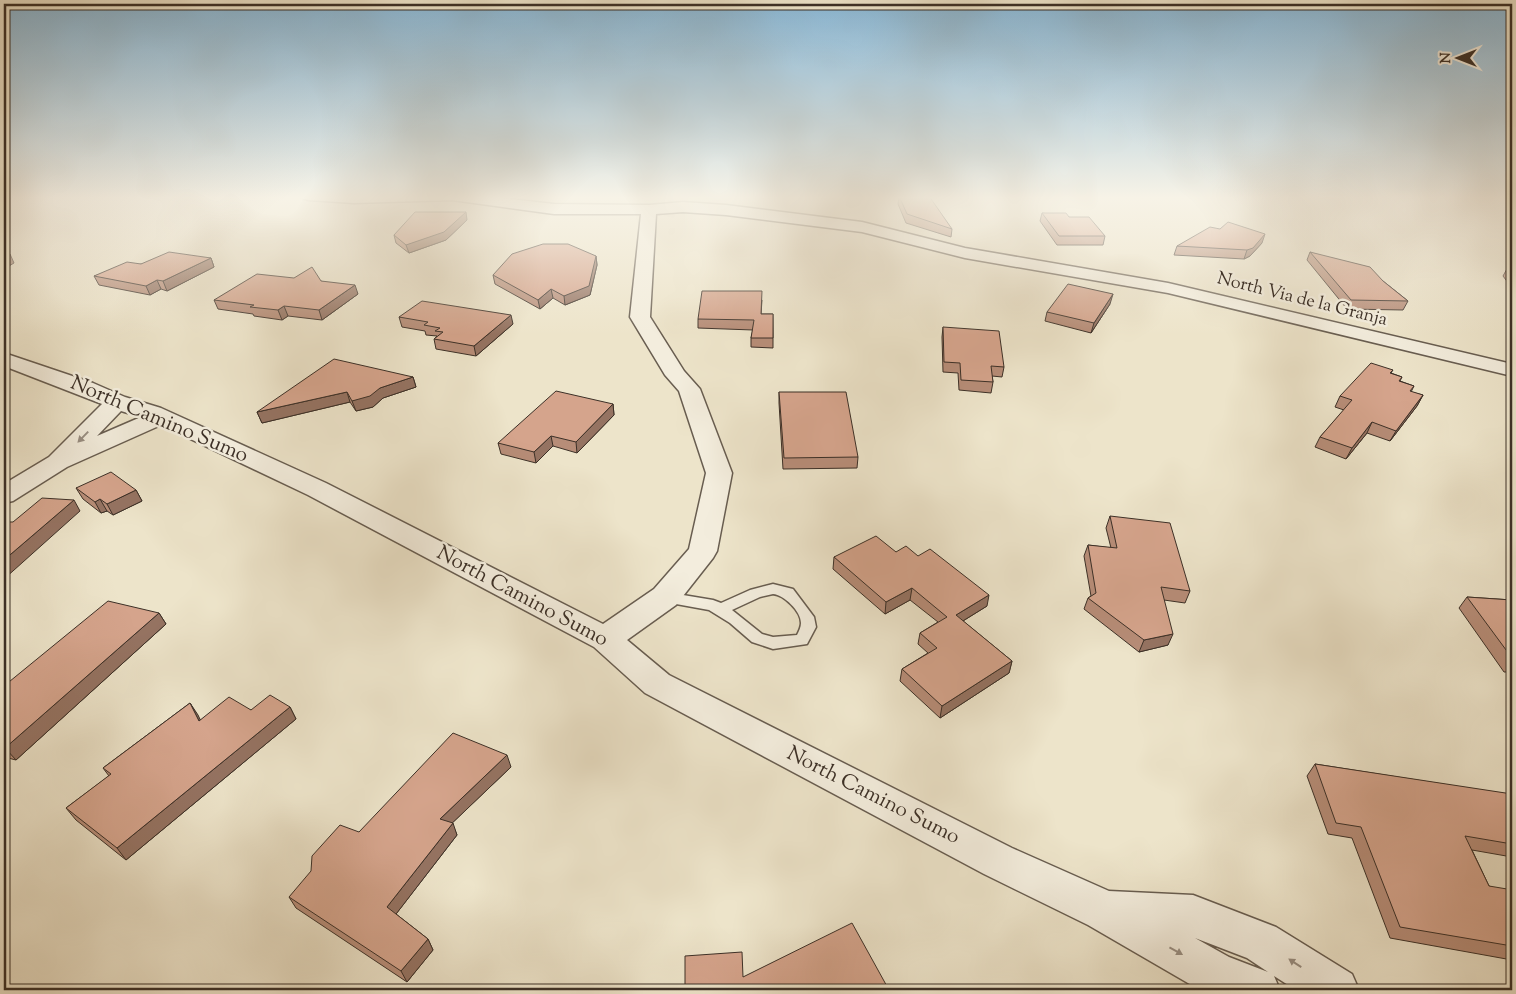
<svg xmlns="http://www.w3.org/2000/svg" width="1516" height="994" font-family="'Sorts Mill Goudy',serif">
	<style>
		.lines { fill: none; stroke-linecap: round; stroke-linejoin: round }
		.lane-casing { stroke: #685d50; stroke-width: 3 }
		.street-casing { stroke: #685d50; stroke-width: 3 }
		.lane { fill: #f3eddd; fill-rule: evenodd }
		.street { fill: #f3eddd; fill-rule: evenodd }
		.wall { fill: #b78d78; stroke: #3c3027 }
		.shaded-wall { fill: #957362; stroke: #3c3027 }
		.building { fill: #d5a48c; stroke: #3c3027 }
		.oneway { fill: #988e82 }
		.labels { text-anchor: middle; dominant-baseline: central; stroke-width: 5; stroke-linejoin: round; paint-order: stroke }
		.far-street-label { font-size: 18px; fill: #3c3027; stroke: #f3eddd }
		.street-label { font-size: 21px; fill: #3c3027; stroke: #f3eddd }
	</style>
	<rect width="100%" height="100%" fill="#ede4ca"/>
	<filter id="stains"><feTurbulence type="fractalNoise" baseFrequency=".004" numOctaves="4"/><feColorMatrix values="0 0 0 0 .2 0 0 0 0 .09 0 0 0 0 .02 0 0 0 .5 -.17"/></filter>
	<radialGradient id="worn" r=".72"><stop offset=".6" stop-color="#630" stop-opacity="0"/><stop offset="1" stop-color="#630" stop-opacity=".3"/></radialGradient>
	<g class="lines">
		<defs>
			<path id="lane" d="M773,584L793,589L814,617L816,627L807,644L773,649L752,642L730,623L709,610L665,602L660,601L658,597L660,593L665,592L713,600L721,603L750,590ZM773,594C784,595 801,611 801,623C801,627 799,631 797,635L773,637L762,634L732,610L760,597Z"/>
			<path id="street" d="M302,196H485L554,204L649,205L683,202L726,205L862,222L965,248L1168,283L1512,364V376L1168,293L965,258L862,232L726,215L683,212L656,214L650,317L684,371L700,389L732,473L717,551L713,558L676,605L627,640L669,675L1012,848L1109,891L1193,895L1276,927L1352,974L1359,990H1296L1274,976L1280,990H1200L1088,925L984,874L645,693L594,647L308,495L161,425L67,467L13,501L4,503V484L49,457L102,404L4,366V353L93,383L125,397L161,408L326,483L603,624L654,589L689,549L706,473L679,391L665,375L630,317L641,214H554L452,200L354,203L309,200L304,199ZM121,411L141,417L97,436ZM1195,938L1247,958L1268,972L1229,957Z"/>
		</defs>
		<!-- lane casing -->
		<use href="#lane" class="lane-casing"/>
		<!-- street casing -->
		<use href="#street" class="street-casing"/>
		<!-- lane -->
		<use href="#lane" class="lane"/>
		<!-- street -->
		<use href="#street" class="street"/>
	</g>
	<!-- wall -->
	<path class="wall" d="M899,196L952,229L951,237L906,223L898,204Z
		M1042,213L1069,217L1105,236L1103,245H1057L1040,221Z
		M467,220L446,240L409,253L396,243L394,235Z
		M1262,243L1250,256L1244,259L1174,255L1177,246Z
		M1310,252L1383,281L1408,301L1403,310L1347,309L1307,260Z
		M596,256L597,265L590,295L565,305L553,298L540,309L495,284L493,275Z
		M211,258L214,267L167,291L161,289L150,295L99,285L94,276L141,264Z
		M1508,267H1512V288L1503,276Z
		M321,281L358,294L322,320L288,316L282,320L254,316L253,314L218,309L214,300Z
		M762,300L761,314H773V348L751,347V338L753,330L698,328V319Z
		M1110,304L1091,333L1045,321L1047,312Z
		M399,317L513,324L476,356L436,349L434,339L437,336L426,335L425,331L402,327Z
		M943,327L1004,367L1002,377L992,376L993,382L991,393L959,390L958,373L943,372L942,337Z
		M1393,370L1391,373L1402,377L1400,381L1414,386L1411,392L1423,395L1417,406L1390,441L1367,433L1346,459L1315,447L1320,437L1344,410L1335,407L1340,396Z
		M413,377L416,387L383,398L373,407L356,411L350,402L262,423L257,412Z
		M779,392L858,457L857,468L783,469L779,403Z
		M1512,396V409L1510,401Z
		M613,404L614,415L577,453L553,446L536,463L501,454L498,443Z
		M76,488L136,490L142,501L113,515L107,511L101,513L83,499Z
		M1110,516L1190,591L1185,603L1164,600L1168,645L1139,652L1084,609L1088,598L1091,596L1084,556L1088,545L1111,548L1106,528Z
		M896,552L987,606L963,621L1012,661L1009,673L940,718L900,681L902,669L928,653L918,644L920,633L938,622L910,600L885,614L833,569L834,557Z
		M1467,597L1512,600V672H1504L1459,608Z
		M159,613L166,624L16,760L4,757V686Z
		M190,703L200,720L251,710L290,707L296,719L126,860L76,820L66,808L109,776L103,768Z
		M1315,764L1512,795V857L1472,850L1489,886L1512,895V960L1390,938L1352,838L1328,834L1307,776Z
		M511,767L452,823L457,835L396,914L428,939L433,950L407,982L296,908L289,897L359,832Z"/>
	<!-- shaded-wall -->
	<path class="shaded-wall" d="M466,212L467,220L446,240L409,253L406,245Z
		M1265,234L1262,243L1250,256L1244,259L1247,250Z
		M10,254L14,263L4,269V257Z
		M596,256L597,265L590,295L565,305L564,296Z
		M211,258L214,267L167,291L163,281Z
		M157,280L161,289L150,295L146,286Z
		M355,285L358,294L322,320L319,310Z
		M551,289L553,298L540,309L538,300Z
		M1113,294L1110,304L1091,333L1094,323Z
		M284,306L288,316L282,320L278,310Z
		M511,315L513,324L476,356L474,346Z
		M413,377L416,387L383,398L373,407L356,411L352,401L380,388Z
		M347,392L350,402L262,423L257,412Z
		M1423,395L1417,406L1390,441L1396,431Z
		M613,404L614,415L577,453L576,442Z
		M1372,422L1367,433L1346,459L1352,448Z
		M551,436L553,446L536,463L534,452Z
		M136,490L142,501L113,515L107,504Z
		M100,499L107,511L101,513L95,502Z
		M74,500L80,511L4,579V560Z
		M912,588L910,600L885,614L886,602Z
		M989,595L987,606L953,627L956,615Z
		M159,613L166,624L16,760L5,748Z
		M1173,634L1168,645L1139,652L1144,640Z
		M1012,661L1009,673L940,718L942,706Z
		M190,703L198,715L206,732L199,721Z
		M290,707L296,719L126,860L117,848Z
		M507,755L511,767L445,830L440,819Z
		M453,823L457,835L393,918L387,907Z
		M428,939L433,950L407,982L401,971Z"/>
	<!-- building -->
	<path class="building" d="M899,196H929L952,229L907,214Z
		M415,212H466L444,232L406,245L394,235Z
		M1042,213H1066L1069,217H1089L1105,236H1059Z
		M1228,222L1265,234L1253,248L1247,250L1177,246L1210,227L1220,229Z
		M543,244H568L596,256L589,286L564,296L551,289L538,300L493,275L512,254Z
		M4,250L10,254L4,257Z
		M169,252L211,258L163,281L157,280L146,286L94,276L127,262L141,264Z
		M1310,252L1370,267L1383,281L1408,301L1351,300Z
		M312,267L321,281L355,285L319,310L284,306L278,310L250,307L254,305L214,300L257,274L294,278Z
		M1508,267H1512V272Z
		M1068,284L1113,294L1094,323L1047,312Z
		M702,291H762L761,314H773V338H751L754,320L698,319Z
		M422,301L511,315L474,346L434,339L443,332L435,331L440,328L424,325L428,322L399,317Z
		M943,327L999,331L1004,367L991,366L993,382L961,380L960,363L944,362Z
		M334,359L413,377L380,388L370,396L352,401L347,392L257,412Z
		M1371,363L1393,370L1390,373L1402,377L1399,381L1414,386L1410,391L1423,395L1396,431L1372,422L1352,448L1320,437L1352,400L1340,396Z
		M556,391L613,404L576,442L551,436L534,452L498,443Z
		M779,392H846L858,457L784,458Z
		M111,472L136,490L107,504L100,499L95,502L76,488Z
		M42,498L74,500L4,560V522H13Z
		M1110,516L1170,523L1190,591L1161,587L1173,634L1144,640L1088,598L1096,593L1088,545L1117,548Z
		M876,536L896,552L906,546L918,556L930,549L989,595L956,615L1012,661L942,706L902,669L937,648L920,633L947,617L912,588L886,602L834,557Z
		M1467,597L1512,600V658Z
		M108,601L159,613L5,748H4V686Z
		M270,695L290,707L117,848L66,808L111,774L103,768L190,703L199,721L229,697L251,710Z
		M453,733L507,755L440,819L453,823L387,907L428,939L401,971L289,897L311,871L312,856L340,825L359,832Z
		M1315,764L1512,794V844L1465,836L1489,886L1507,889L1512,895V946L1400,927L1361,827L1336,823Z
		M852,923L889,990H685V956L742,952L743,977Z"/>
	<!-- one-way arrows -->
	<defs><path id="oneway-solid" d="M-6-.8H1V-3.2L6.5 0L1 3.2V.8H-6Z" transform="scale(1.25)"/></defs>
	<g class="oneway">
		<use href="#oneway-solid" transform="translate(83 437) rotate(134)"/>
		<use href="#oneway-solid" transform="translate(1176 951) rotate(29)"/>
		<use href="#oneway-solid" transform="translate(1295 963) rotate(-147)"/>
	</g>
	<!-- sky -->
	<linearGradient id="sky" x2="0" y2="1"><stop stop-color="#89b8d7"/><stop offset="0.59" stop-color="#f7f3e7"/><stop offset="1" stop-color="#f7f3e7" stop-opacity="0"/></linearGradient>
	<rect width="1516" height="335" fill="url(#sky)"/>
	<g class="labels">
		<!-- far-street labels -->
		<g class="far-street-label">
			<text transform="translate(1302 300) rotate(14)">North Via de la Granja</text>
		</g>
		<!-- street labels -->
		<g class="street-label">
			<text transform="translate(159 420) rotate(23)">North Camino Sumo</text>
			<text transform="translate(522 597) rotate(28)">North Camino Sumo</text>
			<text transform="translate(873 796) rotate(27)">North Camino Sumo</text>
		</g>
	</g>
	<!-- margin -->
	<rect width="1516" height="994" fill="none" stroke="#ede4ca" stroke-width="20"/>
	<rect x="5" y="5" width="1506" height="984" fill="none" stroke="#3c3027" stroke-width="2.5"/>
	<rect x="10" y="10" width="1496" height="974" fill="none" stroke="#3c3027"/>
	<!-- north arrow -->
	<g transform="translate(1458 58) rotate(270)" stroke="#f3eddd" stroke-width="4" paint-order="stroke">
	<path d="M0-4L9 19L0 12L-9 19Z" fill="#3c3027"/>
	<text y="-8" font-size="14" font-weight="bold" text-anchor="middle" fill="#3c3027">N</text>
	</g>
	<rect width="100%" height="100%" filter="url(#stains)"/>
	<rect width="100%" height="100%" fill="url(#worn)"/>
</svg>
